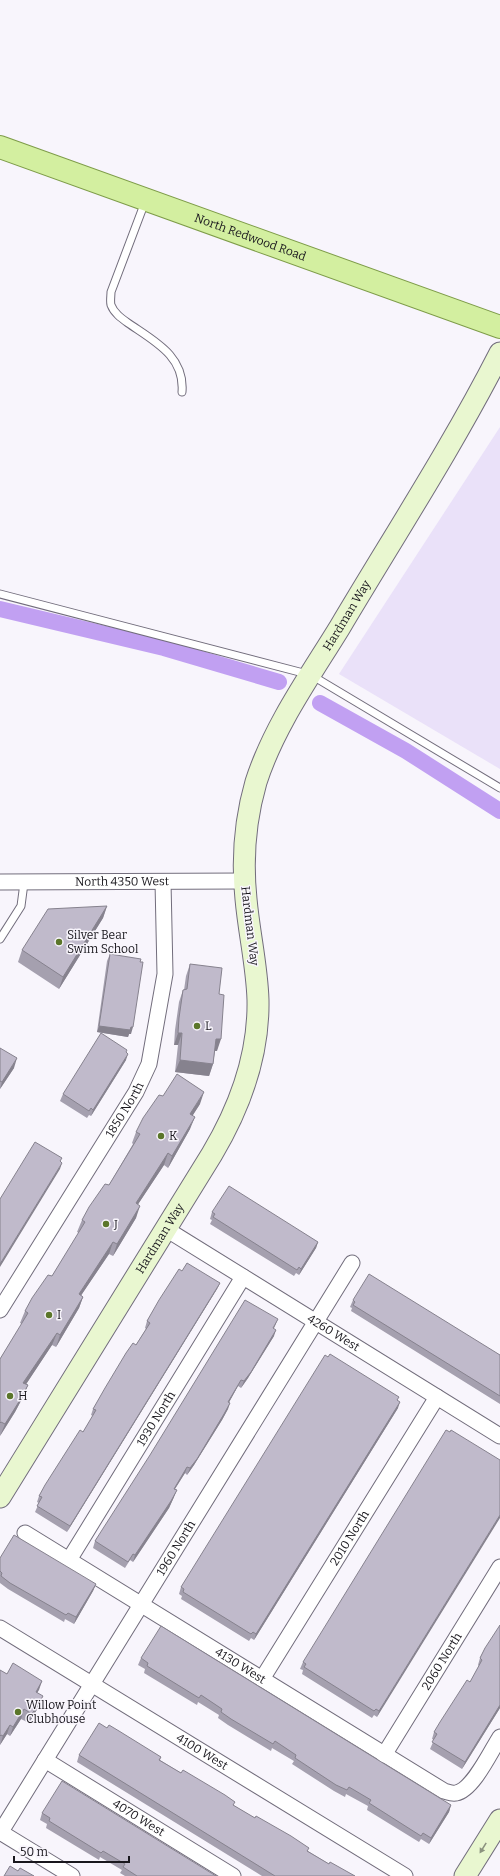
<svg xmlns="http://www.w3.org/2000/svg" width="500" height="1876" font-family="Bitter,serif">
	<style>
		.green { fill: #eae1f9 }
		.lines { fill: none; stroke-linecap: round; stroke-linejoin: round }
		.canal { stroke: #c1a0f2; stroke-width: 16 }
		.lane-casing { stroke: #726d7c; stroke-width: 9 }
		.street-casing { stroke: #726d7c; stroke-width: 17 }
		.secondary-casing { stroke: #726d7c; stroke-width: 23 }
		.primary-casing { stroke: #7e9c49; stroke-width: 24 }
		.lane { stroke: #fff; stroke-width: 7 }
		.street { stroke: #fff; stroke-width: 15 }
		.secondary { stroke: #e9f7d0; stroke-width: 21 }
		.primary { stroke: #d3efa0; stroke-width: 22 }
		.wall { fill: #a5a0af }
		.shaded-wall { fill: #86828e }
		.building { fill: #c0bacb; stroke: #86828e }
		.oneway { fill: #8b927f }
		.poi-dot { fill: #5b762a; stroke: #f8f5fc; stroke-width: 1.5 }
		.labels { text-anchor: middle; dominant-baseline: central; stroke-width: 3; stroke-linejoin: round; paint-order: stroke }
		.street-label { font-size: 12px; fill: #19171d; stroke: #f8f5fc }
		.poi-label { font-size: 12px; fill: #19171d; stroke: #f8f5fc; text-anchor: start }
	</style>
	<rect width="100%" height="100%" fill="#f8f5fc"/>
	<!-- green -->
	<path class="green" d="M500,427V769L339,674Z"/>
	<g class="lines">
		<!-- canal -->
		<path class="canal" d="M0,609L164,648L279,682
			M320,703L406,751L500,811"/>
		<defs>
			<path id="lane" d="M145,202L111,292C111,296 110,301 111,305C114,313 121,318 128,323C154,341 185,356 182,392
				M0,594L311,675L500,788
				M0,939L21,906L24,883"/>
			<g id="street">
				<path id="s1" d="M0,882L244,881"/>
				<path id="s2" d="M166,1229L500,1436"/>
				<path id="s3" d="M0,1310L136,1092L149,1064L165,974L163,882"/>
				<path id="s4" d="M25,1533L444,1791C448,1792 452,1794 456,1793C473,1790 491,1751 500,1737"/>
				<path id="s5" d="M69,1560L243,1277"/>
				<path id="s6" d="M0,1628L405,1876"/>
				<path id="s7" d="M262,1679L437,1397"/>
				<path id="s8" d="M384,1755L500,1567"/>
				<path id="s9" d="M45,1760L233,1876"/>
				<path d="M0,1832L72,1876"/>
				<path id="s10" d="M0,1833L352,1263"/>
			</g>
			<g id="secondary">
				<path id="s11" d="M0,1497L212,1154C240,1107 259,1055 258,1000C257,966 249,933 246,899C242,860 245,820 256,782C274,726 310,676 340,627C394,536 452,447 500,353"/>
				<path d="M465,1876L500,1820"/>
			</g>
			<g id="primary">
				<path id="s12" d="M0,147L500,327"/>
			</g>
		</defs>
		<!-- lane casing -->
		<use href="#lane" class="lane-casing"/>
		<!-- street casing -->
		<use href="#street" class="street-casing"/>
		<!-- secondary casing -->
		<use href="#secondary" class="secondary-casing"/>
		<!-- primary casing -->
		<use href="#primary" class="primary-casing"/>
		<!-- lane -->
		<use href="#lane" class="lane"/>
		<!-- street -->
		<use href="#street" class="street"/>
		<!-- secondary -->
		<use href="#secondary" class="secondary"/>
		<!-- primary -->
		<use href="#primary" class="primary"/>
	</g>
	<!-- wall -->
	<path class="wall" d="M107,906L103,918L59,989L18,962L22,950Z
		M110,954L131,1034H129L128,1037L97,1032L107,961Z
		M190,964L219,994L217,1051H215L213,1064L209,1076L175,1072L178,1045H174L175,1030L179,1002L183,990H184L186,976Z
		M0,1048L14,1068L0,1089Z
		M126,1053V1060L91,1116L89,1115L87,1118L60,1101L63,1094Z
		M200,1104L192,1116L190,1129L168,1168L164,1165L138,1204L136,1218L113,1256L109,1254L81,1295L83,1297L79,1308L56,1347L52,1345L26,1384L28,1385L23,1397L15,1412L0,1436V1359L22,1324L20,1323L25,1311L52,1276L79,1233L77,1232L82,1220L109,1185L133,1144L132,1143L136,1132Z
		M212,1212L318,1242L316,1248L299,1275L296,1273L294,1276L210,1224L212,1220L210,1219Z
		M182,1271L220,1283L217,1289L67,1532L35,1512L39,1503L37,1502L39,1496L83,1432L93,1416L91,1415L93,1409L136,1345L146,1329L145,1328L147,1321Z
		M353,1300L500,1355V1404L351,1311L352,1308L350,1307Z
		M275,1326L274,1328V1336L248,1378L241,1388L238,1386L229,1402L228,1409L222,1420L194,1465L187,1475L185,1473L175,1489L174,1497L169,1508L133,1562L130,1560L125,1568L93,1548L95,1541Z
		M398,1400V1408L254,1640L251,1638L249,1641L181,1599L182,1596L179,1594L181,1587Z
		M500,1460L377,1717L374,1715L372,1718L302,1674L303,1670L300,1669L303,1662Z
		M0,1558L96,1584L93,1591L74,1624L65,1619L64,1622L8,1589L0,1583Z
		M485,1648L500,1708L462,1769L430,1749L434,1740L432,1739L434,1732L470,1682L479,1666L478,1665L480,1658Z
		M141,1658L451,1805L449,1812L429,1844L421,1839L419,1842L367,1810L368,1806L346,1794L345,1797L334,1791L292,1764L294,1761L272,1748L271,1751L228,1725L218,1718L219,1715L198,1702L197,1705L144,1673L145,1669L138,1665Z
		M0,1670L7,1674L42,1681L37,1693L39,1706L29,1723L21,1719L10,1736L7,1734L0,1745Z
		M107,1728L161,1757L160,1760L329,1864L355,1876H262L77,1762L79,1755Z
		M42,1813L216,1876H125L120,1873L122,1870L100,1857L99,1860L46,1828L47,1824L40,1820Z"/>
	<!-- shaded-wall -->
	<path class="shaded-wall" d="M107,906L103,918L59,989L63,977Z
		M99,1026L131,1027H133L131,1034H129L128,1037L97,1032Z
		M178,1033H182L178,1045H174Z
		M216,1039H221L217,1051H212Z
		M128,1054L126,1060L91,1116L93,1110Z
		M17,1058L14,1068L0,1089L2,1082Z
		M180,1060L213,1064L209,1076L175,1072Z
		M204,1092L200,1104L186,1126L190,1114Z
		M195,1117L190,1129L168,1168L172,1156Z
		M168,1153L164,1165L131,1215L136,1203Z
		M62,1163L60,1169L0,1267V1264Z
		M140,1206L136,1218L113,1256L117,1244Z
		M113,1242L109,1254L74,1306L79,1294Z
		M318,1242L316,1248L299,1275L301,1269Z
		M220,1283L217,1289L67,1532L70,1526Z
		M83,1297L79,1308L56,1347L60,1335Z
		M278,1319L275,1326L270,1334L273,1328Z
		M276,1330L274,1336L248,1378L241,1388L244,1381Z
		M57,1333L52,1345L19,1395L23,1383Z
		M241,1380L238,1386L226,1408L228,1402Z
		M28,1385L23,1397L15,1412L0,1436L5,1424Z
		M400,1402L398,1408L254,1640L256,1634Z
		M230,1403L228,1409L222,1420L194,1465L187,1475L190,1468Z
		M187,1467L185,1473L171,1495L174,1489Z
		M177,1490L174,1497L169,1508L133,1562L135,1555Z
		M500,1515V1518L377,1717L379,1711Z
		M96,1584L93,1591L74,1624L76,1617Z
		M42,1681L39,1690L32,1701L36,1692Z
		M43,1696L39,1706L29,1723L32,1714Z
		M500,1705V1708L462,1769L465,1762Z
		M24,1709L21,1719L10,1736L13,1727Z
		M10,1725L7,1734L0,1745L3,1736Z
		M451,1805L449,1812L429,1844L431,1838Z"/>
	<!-- building -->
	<path class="building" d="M107,906L63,977L22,950L48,909Z
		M110,954L141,959L140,962H143L133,1027H131L130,1030L99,1026Z
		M190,964L222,968L219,994L224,995L221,1039H216L213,1064L180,1060L182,1033H178L179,1018L183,990L187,989Z
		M101,1033L127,1050L126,1052L128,1054L93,1110L91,1108L89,1111L63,1094Z
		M0,1048L17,1058L2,1082L0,1081Z
		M177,1074L204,1092L190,1114L195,1117L172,1156L168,1153L136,1203L140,1206L117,1244L113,1242L79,1294L83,1297L60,1335L57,1333L23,1383L28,1385L20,1400L5,1424L1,1422L0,1423V1359L28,1313L25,1311L32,1298L48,1275L52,1276L85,1222L82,1220L89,1207L105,1184L109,1185L140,1134L136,1132L143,1118L159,1095L163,1096Z
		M35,1142L62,1158L60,1161L62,1163L0,1264V1199Z
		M229,1186L318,1242L301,1269L299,1267L297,1270L213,1217L215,1214L212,1212Z
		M187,1263L220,1283L70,1526L37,1506L42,1497L39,1496L45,1485L80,1430L83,1432L96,1410L93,1409L105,1388L126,1353L133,1343L136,1345L150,1323L147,1321L159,1300L179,1269L182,1271Z
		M369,1274L500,1355V1396L353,1305L355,1302L353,1300Z
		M245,1300L278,1319L273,1328L276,1330L251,1372L244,1381L241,1380L228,1402L230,1403L224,1414L197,1459L190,1468L187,1467L174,1489L177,1490L171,1501L135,1555L133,1554L128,1562L95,1541L150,1455Z
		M330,1354L399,1397L397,1400L400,1402L256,1634L253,1632L251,1634L183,1592L184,1589L181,1587L325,1355L328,1357Z
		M446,1430L450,1432L451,1430L500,1460V1515L379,1711L376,1709L374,1711L304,1667L306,1664L303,1662Z
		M14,1535L96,1584L76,1617L68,1613L66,1615L10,1583L1,1576L2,1573L0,1571V1558Z
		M500,1625V1705L465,1762L432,1742L437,1734L434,1732L440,1722L467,1680L470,1682L482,1660L480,1658L485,1648Z
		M161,1626L451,1805L431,1838L423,1833L421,1836L369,1803L371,1800L349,1787L347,1790L336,1785L295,1758L296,1755L275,1741L273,1744L231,1719L221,1712L222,1709L201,1695L199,1698L147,1666L148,1663L141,1658Z
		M13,1663L42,1681L36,1692L43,1696L32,1714L24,1709L13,1727L10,1725L3,1736L1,1735L0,1736V1670L7,1674Z
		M99,1723L107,1728L109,1725L119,1731L161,1757L159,1760L181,1773L183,1770L225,1795L235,1802L233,1805L255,1818L256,1816L291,1836L309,1848L307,1851L329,1864L330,1862L355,1876H275L79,1755Z
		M62,1781L216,1876H137L123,1867L125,1864L103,1851L101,1853L49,1821L50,1818L42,1813Z
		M10,1866L18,1871L20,1868L34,1876H4Z"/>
	<!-- one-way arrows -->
	<defs><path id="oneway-solid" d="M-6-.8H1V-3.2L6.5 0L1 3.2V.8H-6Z"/></defs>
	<use class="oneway" href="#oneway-solid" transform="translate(483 1848) rotate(122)"/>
	<!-- markers -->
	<g class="poi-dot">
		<circle cx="59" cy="942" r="4"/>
		<circle cx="197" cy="1026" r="4"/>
		<circle cx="161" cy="1136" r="4"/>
		<circle cx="106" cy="1224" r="4"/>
		<circle cx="49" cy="1315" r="4"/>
		<circle cx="10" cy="1396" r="4"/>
		<circle cx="18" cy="1712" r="4"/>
	</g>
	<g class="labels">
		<!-- street labels -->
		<g class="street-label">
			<text stroke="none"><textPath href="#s12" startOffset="266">North Redwood Road</textPath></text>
			<text stroke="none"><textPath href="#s11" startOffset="976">Hardman Way</textPath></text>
			<text stroke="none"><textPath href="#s1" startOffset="122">North 4350 West</textPath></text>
			<text transform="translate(250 926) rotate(83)">Hardman Way</text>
			<text stroke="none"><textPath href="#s3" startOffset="236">1850 North</textPath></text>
			<text stroke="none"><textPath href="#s11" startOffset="304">Hardman Way</textPath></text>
			<text stroke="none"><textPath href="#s2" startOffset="197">4260 West</textPath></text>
			<text stroke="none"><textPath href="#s5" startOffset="166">1930 North</textPath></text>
			<text stroke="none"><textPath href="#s7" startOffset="166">2010 North</textPath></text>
			<text stroke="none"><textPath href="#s10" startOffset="335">1960 North</textPath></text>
			<text stroke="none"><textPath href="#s8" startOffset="110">2060 North</textPath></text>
			<text stroke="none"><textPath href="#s4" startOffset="253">4130 West</textPath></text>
			<text stroke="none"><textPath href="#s6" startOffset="237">4100 West</textPath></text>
			<text stroke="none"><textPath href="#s9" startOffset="110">4070 West</textPath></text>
		</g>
		<!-- poi labels -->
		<g class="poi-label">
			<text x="67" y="935">Silver Bear<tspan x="67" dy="14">Swim School</tspan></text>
			<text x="205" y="1026">L</text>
			<text x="169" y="1136">K</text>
			<text x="114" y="1224">J</text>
			<text x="57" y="1315">I</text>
			<text x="18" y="1396">H</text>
			<text x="26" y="1705">Willow Point<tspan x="26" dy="14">Clubhouse</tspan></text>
		</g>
	</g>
	<!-- scale -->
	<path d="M14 1856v6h115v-6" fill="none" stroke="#19171d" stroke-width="2"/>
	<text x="20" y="1856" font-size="12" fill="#19171d" stroke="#f8f5fc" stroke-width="3" paint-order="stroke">50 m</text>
</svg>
